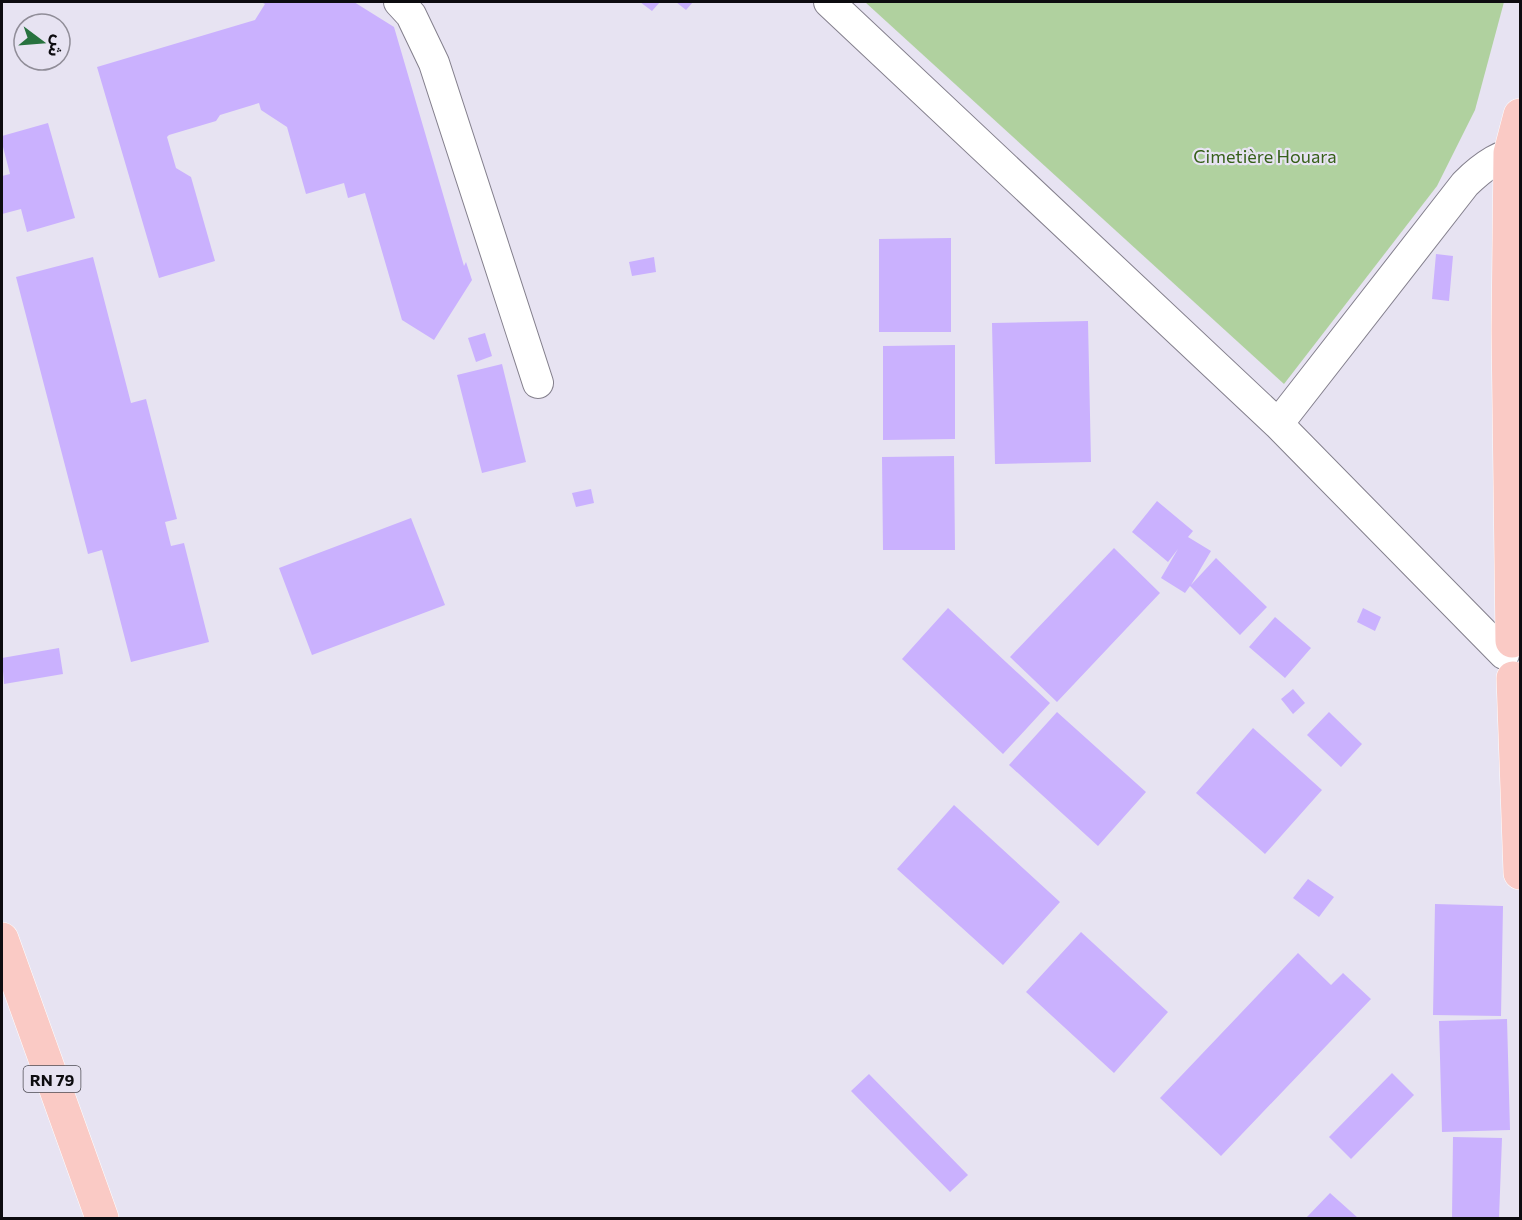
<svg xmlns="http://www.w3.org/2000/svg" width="1522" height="1220" font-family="Commissioner,'Noto Sans Arabic',sans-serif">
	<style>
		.green { fill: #b0d19f }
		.building { fill: #cab1fe }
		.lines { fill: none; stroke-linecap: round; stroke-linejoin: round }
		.street-casing { stroke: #837f8c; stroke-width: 32 }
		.primary-casing { stroke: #fff; stroke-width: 34 }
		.street { stroke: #fff; stroke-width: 30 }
		.primary { stroke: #facac5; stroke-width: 33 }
		.labels { text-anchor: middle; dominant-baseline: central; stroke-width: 4.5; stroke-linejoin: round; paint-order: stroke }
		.shield { fill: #e7e3f2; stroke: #4e4c54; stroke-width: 1.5 }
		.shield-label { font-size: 16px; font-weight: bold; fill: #0d0c10 }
		.park-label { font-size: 18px; fill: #366019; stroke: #e7e3f2 }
	</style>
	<rect width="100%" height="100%" fill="#e7e3f2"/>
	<!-- green -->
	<path class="green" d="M865,2H1504L1475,110L1437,186L1284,384Z"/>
	<!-- building -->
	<path class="building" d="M261,2H354L394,27L464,266L466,262L472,280L434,340L402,320L365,193L348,198L344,183L306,194L287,127L261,110L259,103L220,115L216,121L169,135L167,137L176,168L191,177L215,261L159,278L97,67L255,20L265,4Z
		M640,2H660L652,11Z
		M676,2H693L686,10Z
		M48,123L75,218L27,232L21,209L2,214V176L10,174L2,143V136Z
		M951,238V332H879V239Z
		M1436,254L1453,256L1449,301L1432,299Z
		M93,257L131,403L146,399L177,519L165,522L171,546L184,543L209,642L131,662L102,550L88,554L16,277Z
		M654,257L656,272L632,276L629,262Z
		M1088,321L1091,462L995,464L992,323Z
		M485,333L492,356L476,362L468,338Z
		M955,345V439L883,440V346Z
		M502,364L526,462L482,473L457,375Z
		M954,456L955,550H883L882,457Z
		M591,489L594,503L576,507L572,493Z
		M1157,501L1193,531L1188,537L1211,551L1191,585L1216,558L1267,607L1240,635L1190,586L1185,593L1161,578L1178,549L1168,562L1132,532Z
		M411,518L445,605L312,655L279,568Z
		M1114,548L1160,593L1057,702L1010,657Z
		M948,608L1050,703L1003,754L902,659Z
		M1363,608L1381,617L1375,631L1357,622Z
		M1275,617L1311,648L1285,678L1249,647Z
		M59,648L63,674L4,684L2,658Z
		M1293,689L1305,703L1293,714L1281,699Z
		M1057,712L1146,792L1098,846L1009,765Z
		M1329,712L1362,744L1341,767L1307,735Z
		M1253,728L1322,790L1265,854L1196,793Z
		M954,805L1060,902L1003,965L897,869Z
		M1308,879L1334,897L1319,917L1293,898Z
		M1435,904L1503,906L1501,1016L1433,1015Z
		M1081,932L1168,1012L1114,1073L1026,992Z
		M1298,953L1331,985L1343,973L1371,999L1221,1156L1160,1098Z
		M1507,1019L1510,1130L1442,1132L1439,1021Z
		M1392,1073L1414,1095L1351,1159L1329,1137Z
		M869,1074L968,1175L950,1192L851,1091Z
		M1453,1137L1502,1138L1499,1218H1452Z
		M1330,1193L1358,1218H1306Z"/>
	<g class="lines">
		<defs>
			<path id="street" d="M399,2L411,15L434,63L538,383
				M829,2L1278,424L1504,654
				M1278,424L1465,184C1480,169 1499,154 1520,152"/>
			<path id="primary" d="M1512,641L1508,330L1510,153L1520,115
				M1513,678L1520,873
				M2,939L102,1218"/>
		</defs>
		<!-- street casing -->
		<use href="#street" class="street-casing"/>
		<!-- primary casing -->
		<use href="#primary" class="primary-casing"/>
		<!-- street -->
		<use href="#street" class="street"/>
		<!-- primary -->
		<use href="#primary" class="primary"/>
	</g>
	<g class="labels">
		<!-- shield labels -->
		<rect class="shield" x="23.5" y="1066" width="57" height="26" rx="4.5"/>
		<g class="shield-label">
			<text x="52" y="1079">RN 79</text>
		</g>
		<!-- park labels -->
		<g class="park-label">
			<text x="1265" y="156">Cimetière Houara</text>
		</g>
	</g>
	<!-- border -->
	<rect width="1522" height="1220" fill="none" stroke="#0d0c10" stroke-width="6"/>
	<!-- north arrow -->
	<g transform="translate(42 42) rotate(106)"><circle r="28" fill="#e7e3f2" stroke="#908d98" stroke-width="1.5"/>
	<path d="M0-4.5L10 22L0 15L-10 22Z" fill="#28723f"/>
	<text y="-9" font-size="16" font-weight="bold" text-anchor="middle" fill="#0d0c10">ش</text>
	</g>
</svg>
